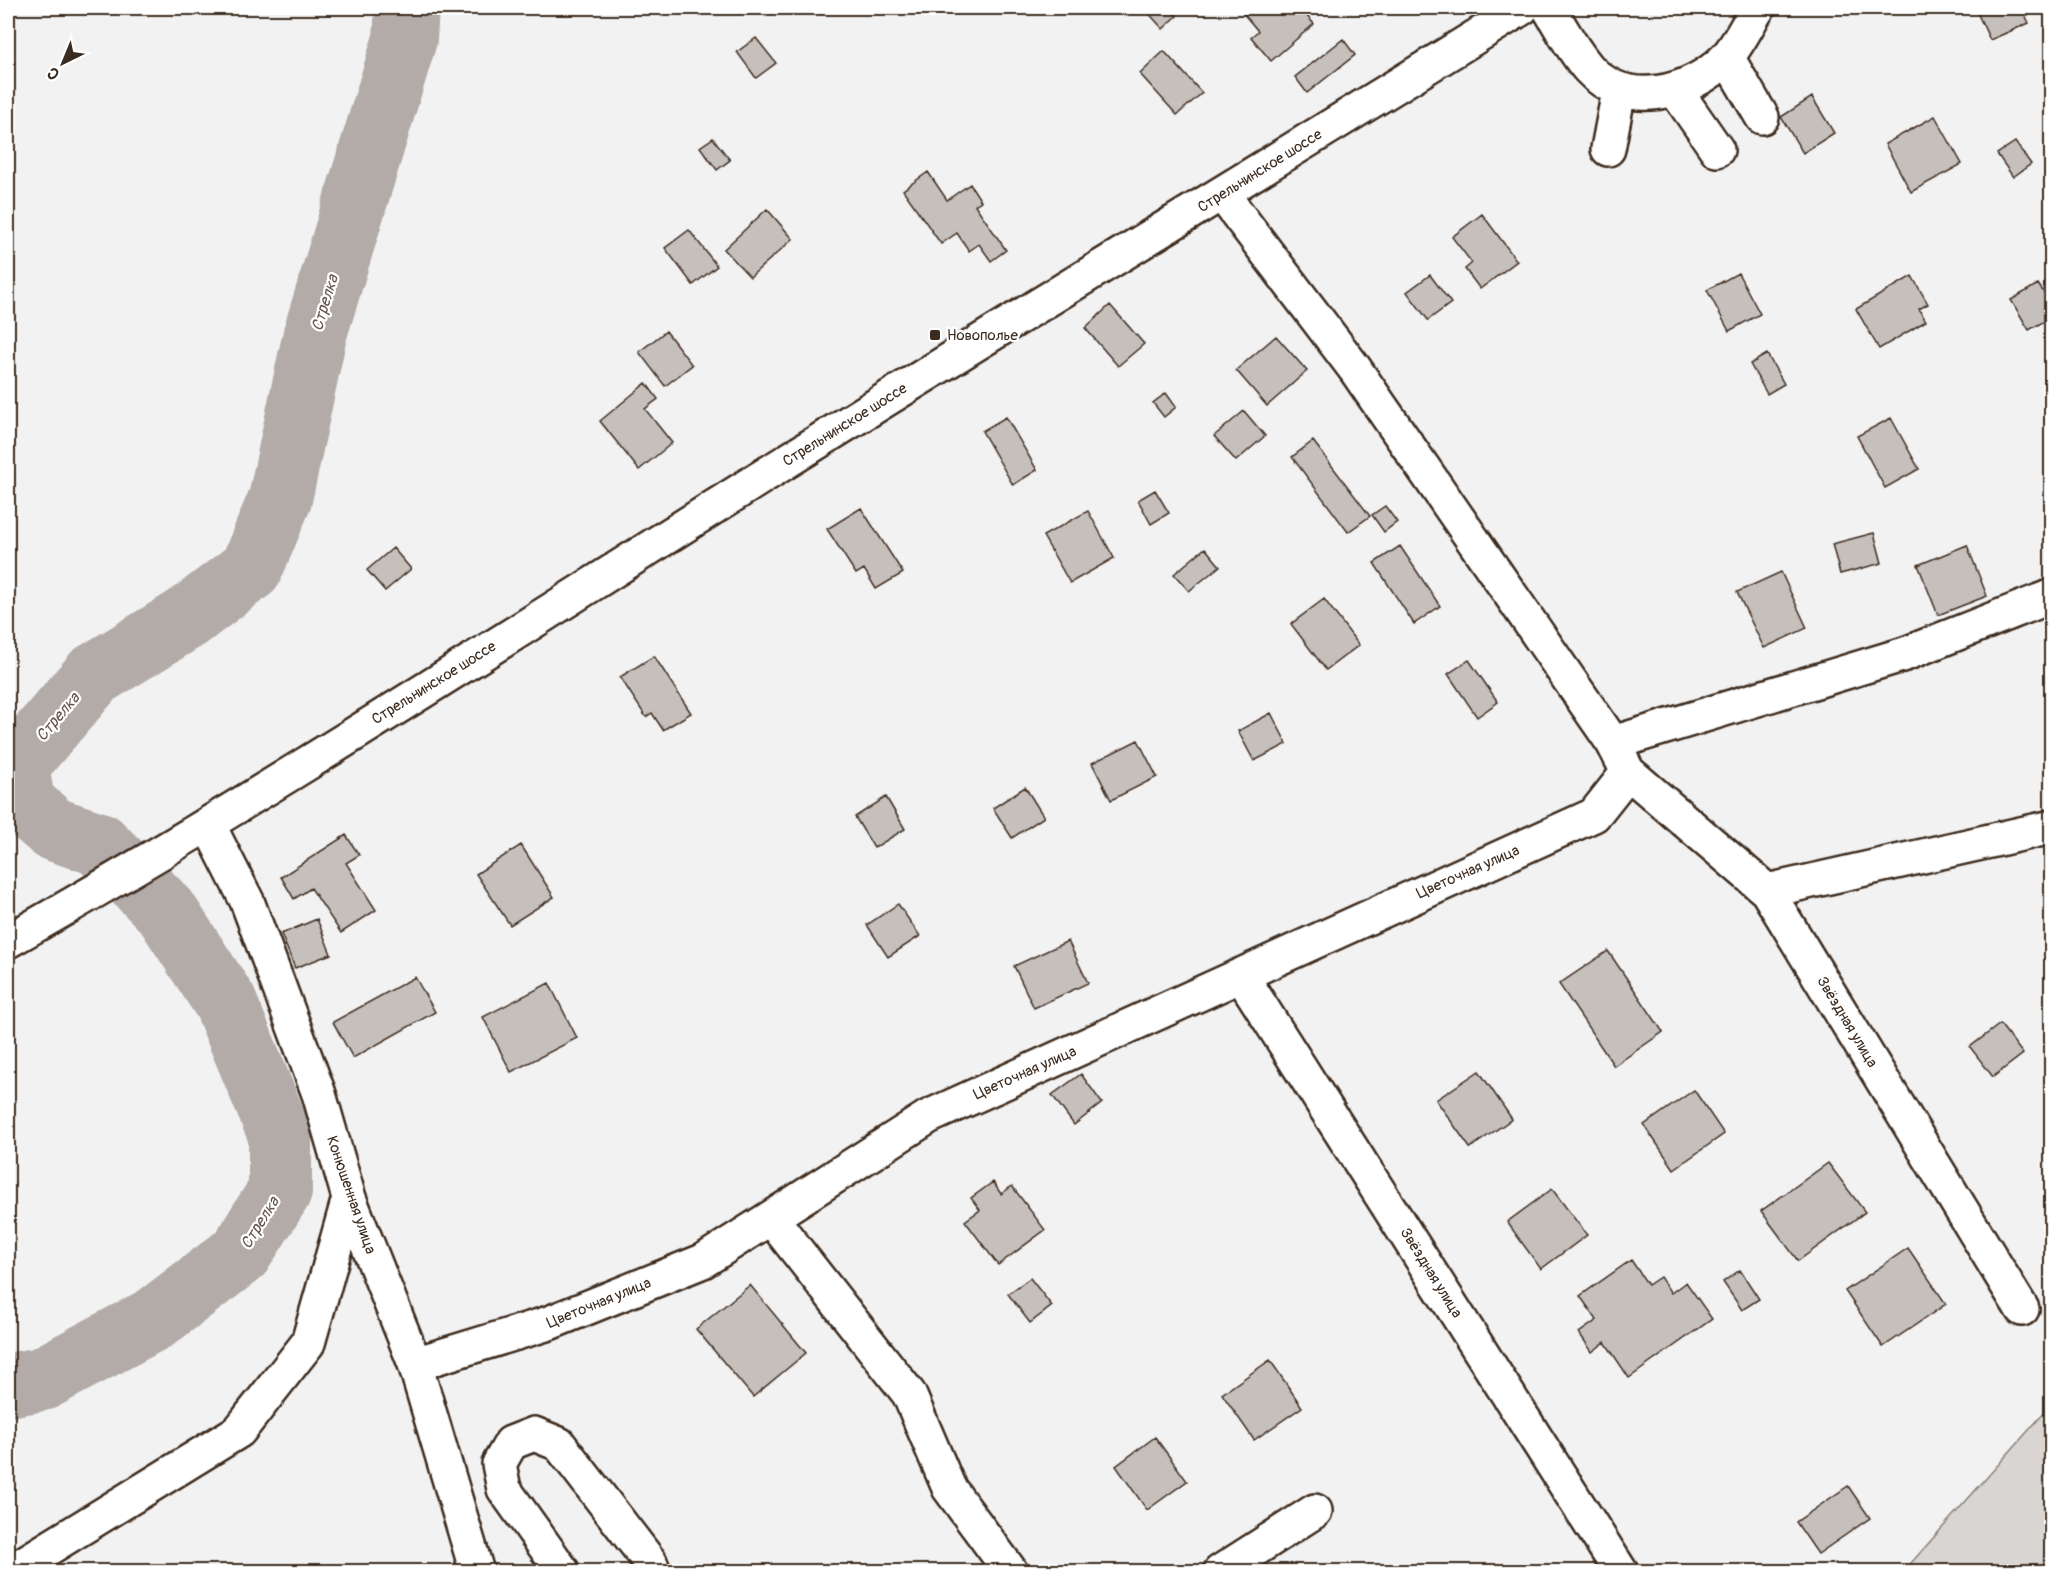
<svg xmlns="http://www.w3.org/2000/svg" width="2059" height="1579" font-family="Pangolin,sans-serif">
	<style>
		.green { fill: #d8d5d2; stroke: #8a8078; stroke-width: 1.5 }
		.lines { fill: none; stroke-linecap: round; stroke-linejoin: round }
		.river { stroke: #b2aba7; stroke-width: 64 }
		.building { fill: #c6c0bd; stroke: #3b2a1e; stroke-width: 1.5 }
		.minor-casing { stroke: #3b2a1e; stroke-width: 38 }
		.major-casing { stroke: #3b2a1e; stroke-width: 38 }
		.path { stroke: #3b2a1e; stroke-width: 4; stroke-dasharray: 1.5 4.5; stroke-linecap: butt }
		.minor { stroke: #fff; stroke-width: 33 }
		.major { stroke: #fff; stroke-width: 33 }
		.poi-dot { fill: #3b2a1e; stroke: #fff; stroke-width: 2 }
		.labels { text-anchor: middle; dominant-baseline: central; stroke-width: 4.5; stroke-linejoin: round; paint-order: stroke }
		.street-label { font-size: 15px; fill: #3b2a1e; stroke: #fff }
		.poi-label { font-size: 15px; fill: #3b2a1e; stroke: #fff; text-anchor: start }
		.water-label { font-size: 16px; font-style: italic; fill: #65574e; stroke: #fff }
	</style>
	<rect width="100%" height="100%" fill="#f3f2f2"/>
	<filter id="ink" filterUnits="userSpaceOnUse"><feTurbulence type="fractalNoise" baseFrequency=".0167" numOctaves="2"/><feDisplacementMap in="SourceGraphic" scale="12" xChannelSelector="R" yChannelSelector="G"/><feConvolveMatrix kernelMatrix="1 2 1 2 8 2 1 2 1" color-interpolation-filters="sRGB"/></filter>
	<g filter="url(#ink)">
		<!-- green -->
		<path class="green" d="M2051,1405V1571H1904Z"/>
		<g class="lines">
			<!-- river -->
			<path class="river" d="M8,1385L42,1379L156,1318L240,1254L280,1191V1135L225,1002L166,911L99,844L53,829L23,803L17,765L94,675L187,618L251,569L280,499L315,334L405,39L407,8"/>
		</g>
		<!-- building -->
		<path class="building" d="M1144,8H1169L1177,16L1163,29Z
			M1249,8H1300L1314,24L1271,61L1251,37L1258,31L1243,13Z
			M1975,8H2022L2029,23L1990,40Z
			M756,38L776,63L756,78L737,52Z
			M1343,39L1355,55L1307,93L1295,77Z
			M1164,51L1202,93L1177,115L1140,74Z
			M1812,97L1834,133L1803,153L1781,117Z
			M1935,116L1962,164L1911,192L1885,144Z
			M713,138L730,160L717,170L700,147Z
			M2015,142L2031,164L2013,177L1997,154Z
			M928,172L947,200L970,184L981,201L975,205L1006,250L991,261L979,244L969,251L957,233L941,244L903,190Z
			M767,209L793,239L750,277L724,249Z
			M1482,214L1517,261L1480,289L1465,269L1472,263L1452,237Z
			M689,230L717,266L693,285L665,248Z
			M1738,273L1760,314L1729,331L1707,290Z
			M1430,275L1451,303L1428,320L1407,292Z
			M1912,276L1928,304L1919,309L1926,321L1879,349L1856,309Z
			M2038,284L2052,305V317L2029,330L2011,300Z
			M1110,305L1144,344L1118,366L1085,328Z
			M666,331L692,365L665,386L639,352Z
			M1276,336L1307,371L1267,406L1236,370Z
			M1767,354L1784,384L1767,394L1750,364Z
			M646,383L658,399L645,409L672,443L639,470L600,421Z
			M1166,393L1176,407L1164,417L1153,403Z
			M1244,411L1265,436L1236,461L1214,436Z
			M1006,417L1037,470L1013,485L982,431Z
			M1891,418L1919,469L1885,488L1857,436Z
			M1313,441L1370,516L1348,532L1292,457Z
			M1155,490L1169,513L1151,524L1138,500Z
			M1385,506L1397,522L1384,532L1372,515Z
			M861,508L903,573L876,589L864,569L856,574L827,529Z
			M1088,511L1114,558L1070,583L1043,536Z
			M1874,533L1882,563L1840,574L1832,544Z
			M1967,545L1987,596L1938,615L1918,565Z
			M1400,546L1440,606L1414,624L1374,563Z
			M393,548L411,569L385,591L367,570Z
			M1205,548L1220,566L1189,591L1174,574Z
			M1781,572L1807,628L1764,648L1737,592Z
			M1324,599L1359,645L1326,670L1291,624Z
			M654,656L691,713L663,730L652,713L646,717L620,677Z
			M1469,660L1498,702L1477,717L1448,674Z
			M1271,713L1287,744L1254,761L1238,731Z
			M1138,740L1157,777L1111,800L1092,763Z
			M1025,787L1044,817L1012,838L993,808Z
			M886,797L905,829L874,848L855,817Z
			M346,835L359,855L346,863L376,910L341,933L311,888L294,899L281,877Z
			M521,845L554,897L510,925L476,874Z
			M898,904L920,936L888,957L867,925Z
			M317,919L331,954L295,968L281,934Z
			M1068,941L1088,983L1034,1008L1014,966Z
			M1608,951L1663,1032L1614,1066L1559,984Z
			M415,977L435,1012L353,1058L333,1022Z
			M549,983L577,1038L511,1072L483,1017Z
			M2000,1024L2023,1054L1993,1077L1970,1047Z
			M1479,1071L1512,1119L1470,1148L1436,1100Z
			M1081,1074L1102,1103L1074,1125L1052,1095Z
			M1694,1090L1724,1134L1674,1169L1644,1125Z
			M1828,1163L1865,1212L1798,1261L1761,1211Z
			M993,1182L1001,1194L1012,1186L1045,1230L998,1265L965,1221L980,1210L971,1198Z
			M1552,1189L1587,1235L1541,1269L1507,1222Z
			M1908,1248L1946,1304L1883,1347L1845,1291Z
			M1631,1260L1648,1285L1660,1277L1671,1293L1686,1282L1712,1319L1629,1378L1605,1342L1592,1352L1579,1333L1597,1320L1580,1296Z
			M1740,1270L1759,1299L1742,1310L1723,1282Z
			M1030,1278L1052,1306L1030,1323L1008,1294Z
			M750,1285L806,1353L753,1397L696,1329Z
			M1270,1360L1302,1407L1254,1440L1222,1394Z
			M1155,1437L1187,1481L1147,1510L1116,1466Z
			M1848,1486L1870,1518L1818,1554L1796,1522Z"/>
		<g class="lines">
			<defs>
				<path id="minor" d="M1549,8C1561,28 1573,51 1589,69C1626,110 1691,94 1726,58C1739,44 1748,23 1758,8
					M1727,57L1762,117
					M1676,91L1717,150
					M1608,149L1619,91
					M1223,195L1355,369L1613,743L1628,772L1767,891L2022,1309
					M1613,743L1905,654L2052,596
					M208,824L247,901L319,1094L349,1198L415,1364L477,1572
					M1767,891L2052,827
					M1241,975L1621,1572
					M772,1219L909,1394L949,1488L1011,1572
					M415,1364L549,1323L703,1261L928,1117L1594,815L1628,772
					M10,1572L239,1431L308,1343L349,1198
					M563,1572L504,1489L499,1464L511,1443L534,1434L559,1444L650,1562L654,1572
					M1220,1572L1315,1511"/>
				<path id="major" d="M8,941C272,792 527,624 784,463C1029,309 1277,161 1522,8"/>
			</defs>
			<!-- minor casing -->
			<use href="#minor" class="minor-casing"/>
			<!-- major casing -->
			<use href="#major" class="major-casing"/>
			<!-- path -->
			<path class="path" d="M2030,1572L2052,1559"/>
			<!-- minor -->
			<use href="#minor" class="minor"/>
			<!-- major -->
			<use href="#major" class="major"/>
		</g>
	</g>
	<!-- markers -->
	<rect class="poi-dot" x="929" y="329" width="12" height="12" rx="3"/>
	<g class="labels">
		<!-- street labels -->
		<g class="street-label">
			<text transform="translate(1260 171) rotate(-32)">Стрельнинское шоссе</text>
			<text transform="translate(845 425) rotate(-32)">Стрельнинское шоссе</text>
			<text transform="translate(434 683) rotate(-32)">Стрельнинское шоссе</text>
			<text transform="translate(1468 872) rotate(-24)">Цветочная улица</text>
			<text transform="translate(1847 1022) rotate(59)">Звёздная улица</text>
			<text transform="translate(1025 1073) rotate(-24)">Цветочная улица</text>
			<text transform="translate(351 1195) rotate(71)">Конюшенная улица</text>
			<text transform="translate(1431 1273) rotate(58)">Звёздная улица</text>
			<text transform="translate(599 1303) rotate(-22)">Цветочная улица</text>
		</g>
		<!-- poi labels -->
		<g class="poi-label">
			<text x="947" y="335">Новополье</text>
		</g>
		<!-- water labels -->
		<g class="water-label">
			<text transform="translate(325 303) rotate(-73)">Стрелка</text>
			<text transform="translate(58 717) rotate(-50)">Стрелка</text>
			<text transform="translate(260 1223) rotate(-58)">Стрелка</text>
		</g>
	</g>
	<!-- margin -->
	<rect width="2059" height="1579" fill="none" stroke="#fff" stroke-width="30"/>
	<rect x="15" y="15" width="2029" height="1549" fill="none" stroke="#3b2a1e" stroke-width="2" filter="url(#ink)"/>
	<!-- north arrow -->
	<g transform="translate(63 63) rotate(223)" stroke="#ffffff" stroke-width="4.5" paint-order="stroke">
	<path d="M0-4.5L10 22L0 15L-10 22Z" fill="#3b2a1e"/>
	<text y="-9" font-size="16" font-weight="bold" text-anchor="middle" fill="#3b2a1e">С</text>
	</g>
</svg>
